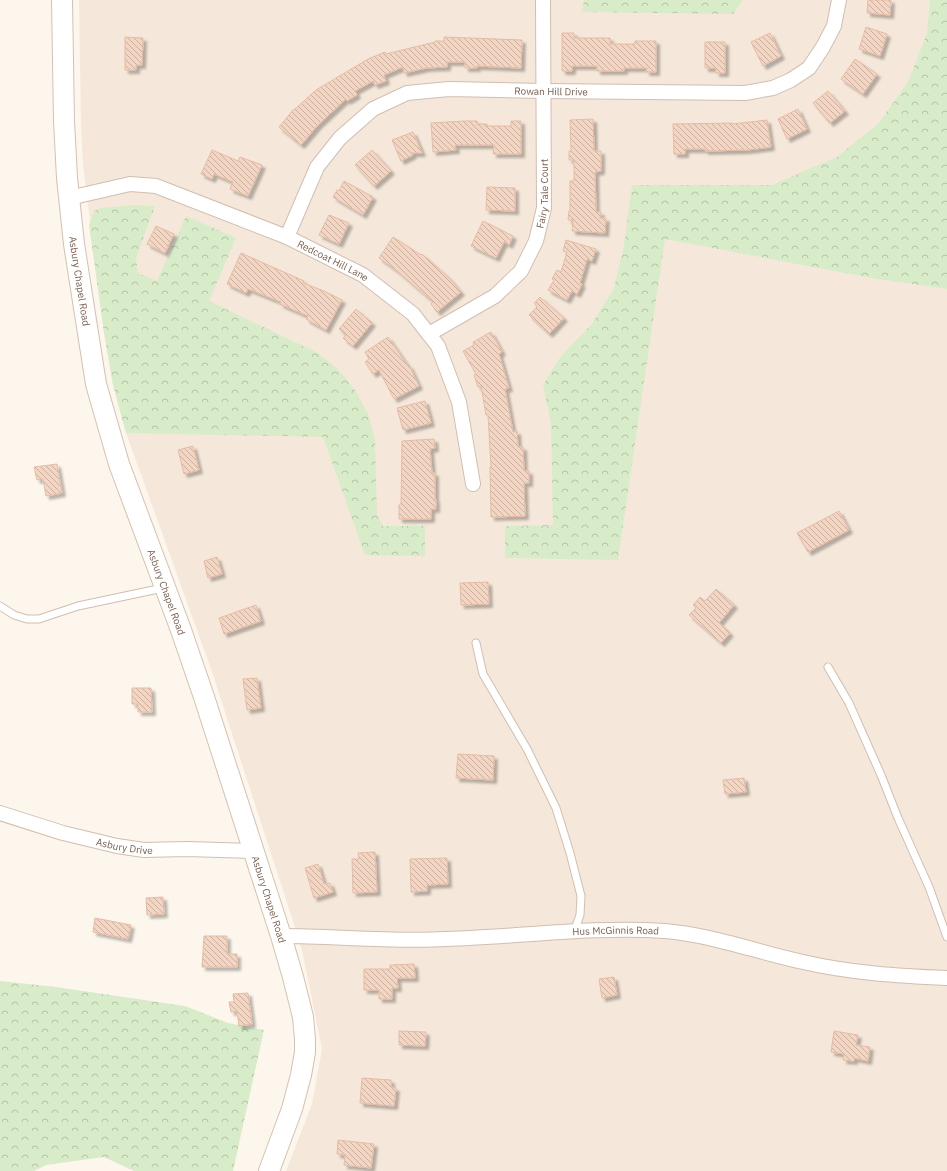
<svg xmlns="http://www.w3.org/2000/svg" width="947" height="1171" font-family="'IBM Plex Sans',sans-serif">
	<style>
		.residential { fill: #f5e8da }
		.forest { fill: url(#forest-crowns) }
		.building { fill: url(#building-back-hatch); stroke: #e6bba3; filter: url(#shadow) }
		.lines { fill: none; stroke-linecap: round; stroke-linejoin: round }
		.lane-casing { stroke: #d1beb0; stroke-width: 9 }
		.street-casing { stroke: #d1beb0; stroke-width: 16 }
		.secondary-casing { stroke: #d6c0b0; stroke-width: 22 }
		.lane { stroke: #fff; stroke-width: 7 }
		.street { stroke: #fff; stroke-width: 14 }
		.secondary { stroke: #fff; stroke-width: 20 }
		.labels { text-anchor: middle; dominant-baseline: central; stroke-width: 4; stroke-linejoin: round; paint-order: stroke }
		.street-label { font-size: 10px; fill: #7a5c4d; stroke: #fffaf3 }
	</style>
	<defs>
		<pattern id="forest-crowns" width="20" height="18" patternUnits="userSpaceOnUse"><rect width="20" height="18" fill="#d8ecc9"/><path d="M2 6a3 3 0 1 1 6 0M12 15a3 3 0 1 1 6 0" fill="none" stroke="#b4c2a5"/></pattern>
		<pattern id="building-back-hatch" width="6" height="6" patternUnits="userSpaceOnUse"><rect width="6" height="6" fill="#f3d5c3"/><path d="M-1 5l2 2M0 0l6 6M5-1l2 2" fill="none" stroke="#cab0a1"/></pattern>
		<filter id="shadow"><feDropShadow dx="3.5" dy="3.5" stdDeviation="1" flood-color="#0004"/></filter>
	</defs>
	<rect width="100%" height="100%" fill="#fdf6ec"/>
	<!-- residential -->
	<path class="residential" d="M79,0H947V1171H286L312,1104L322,1049L302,950L293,921L210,666L126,433L113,385L104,333L83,165L81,126Z"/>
	<!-- forest -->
	<path class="forest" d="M584,0H743L733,14L582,12Z
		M930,0H947V289L877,279L665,239L618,560L505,558V526L553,525L551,423L543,385L561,356L591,325L614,288L624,245L632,185H772L837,157L878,124L908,82L927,33Z
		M134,205L155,206L136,258L138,273L157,281L186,216L236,238L209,301L318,353L339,370L355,390L368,414L375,439L377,515L383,526H425V556L365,555L323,437L126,433L113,385L104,333L89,225L94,211L101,208Z
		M0,981L56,987L185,1006L228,1023L264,1030L233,1171H134L104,1157L46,1165L34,1171H0Z"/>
	<!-- building -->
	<path class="building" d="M868,0H891L890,15L867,13Z
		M866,27L887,34L880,56L859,49Z
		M562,33H574V38H610V44H635V41H656V72H646L647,68H624V71H597V66H572V71H562Z
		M770,33L781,56L763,66L751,42Z
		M125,37L143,38L142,65H136V70H125Z
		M444,37L522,40L521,68L477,66V68H465V62H447V67L426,68L404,73L403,67L384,75L386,81L375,85L373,81L355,91L357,95L347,101L346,99L318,125L301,145L279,127L293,110H294L316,90L368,59L385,52L386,54L435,42V41H444Z
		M705,42H725V73H716V68H705Z
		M855,59L877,74L863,94L841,79Z
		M828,91L845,111L830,123L813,103Z
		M798,109L807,129L787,139L778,119Z
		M593,119L594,151H601V171L595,172L596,212H601L600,218H606L605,233L572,231L573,220H568L569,211H570V181H574V160H569V151H571L570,120Z
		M767,120L771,147L747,150L705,151V149H685V154H674L673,124L732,123V124Z
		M464,121H477V124H487V126H511V121H521V154H493L494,145H455L456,150L433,152L431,123Z
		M413,132L422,153H412L413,155L401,161L392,140Z
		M212,150L238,161L240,157L262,165L248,196L230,189L233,182L214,174L212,179L201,174Z
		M372,150L391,171L374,186L355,165Z
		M344,181L373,197L363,215L333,197L337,190L339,191Z
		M487,187L515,188V211L486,210Z
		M329,215L349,223L339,244L319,235Z
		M483,221L513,236L509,245L504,242L496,258L471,246Z
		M156,226L174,234L165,253L147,244Z
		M393,237L421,255L422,254L449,278L461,292L437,312L431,304L433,302L396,270L379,258Z
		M566,240L596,249L592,261L587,259L580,283L582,284L577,294L572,291L567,300L548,290L554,280L552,279L557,270L561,272L567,252L563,251Z
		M241,253L304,281L303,283L324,291L342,300L326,330L306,319L308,316L280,304L281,302L248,289L246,293L227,284Z
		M540,297L564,318L549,334L529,315L537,307L534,303Z
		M356,309L372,323L353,346L343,338L346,335L339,329Z
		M491,332L502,352L499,354L509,388L505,389L513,432L517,431L518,447H523L524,471H529V483H524V486L525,516L491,517L490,467H491L488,415H486L481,386L478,387L474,375L476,374L463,351L474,345L473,342Z
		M388,337L408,366L409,365L419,386L394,399L379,370L373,374L365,362L369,359L365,352Z
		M425,401L431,423L403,430L397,408Z
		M434,439L435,448L430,449L432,473H435V499H436V509H431V519H399V505L401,504L402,441Z
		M193,446L199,470L184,474L178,450Z
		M57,464L62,493L46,496L43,479L37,480L34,467Z
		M839,511L849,530L808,552L797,533Z
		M217,557L222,574L208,578L204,561Z
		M488,582L489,604L461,605L460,583Z
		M716,589L734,605L719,623L730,633L721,643L689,615L696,608L693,605L700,597L705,601Z
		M256,605L261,621L224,634L219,618Z
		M257,678L261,708L247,710L243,679Z
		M132,688H151L152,712H138V704H132Z
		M458,754L494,756L493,780L456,778Z
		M744,778L746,792L725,794L723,780Z
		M375,852L377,892L353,893L352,859H359L358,853Z
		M447,858L448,884L427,885V891L411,892L410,859Z
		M318,864L324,884L330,883L333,892L314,898L305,868Z
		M163,897L164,914L147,915L146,898Z
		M95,918L131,925L128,939L93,932Z
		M204,936H227V954H237V967H202Z
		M414,964L415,978H397L398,988H392V999H379V990H364V969H390V965Z
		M614,977L617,995L602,998L599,979Z
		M248,993L252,1024L239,1026L237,1011L231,1012L229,1002H234L233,994Z
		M399,1031L426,1032L425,1046L399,1045Z
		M834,1031L858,1035L856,1045L870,1047L868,1061L854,1058V1061L843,1060L844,1054L831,1052Z
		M362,1078L391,1080V1087L396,1088L394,1106L360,1103Z
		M338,1140L374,1144L371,1168L344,1165L345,1155L337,1154Z"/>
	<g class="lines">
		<defs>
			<path id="lane" d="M0,606L14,615L27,619H39L78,606L163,588
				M476,643L483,674L527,749L556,808L570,853L581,896L580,915L574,932
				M828,667L849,703L881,775L898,818L929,887L947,937"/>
			<g id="street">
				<path id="s1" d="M69,198L130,184L156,186L287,237L363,275L413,314L438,346L459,402L473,484"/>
				<path id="s2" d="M287,237L317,167L340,138L373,109L407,93L449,89L543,91L745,93L773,88L791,80L809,68L823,47L834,26L839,0"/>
				<path id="s3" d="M429,334L495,296L521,271L536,241L544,208L543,0"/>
				<path id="s4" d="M0,813L63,833L117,846L144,850L187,849L253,851"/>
				<path id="s5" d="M281,936C336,936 391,942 446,939C518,937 593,926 665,931C712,935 757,952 803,962C851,973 898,976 947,978"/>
			</g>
			<g id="secondary">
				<path id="s6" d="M62,0L64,121L67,178L74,244L96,384L119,464L181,630L204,697L281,936L293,977L303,1017L305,1039V1052L301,1075L292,1109L269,1171"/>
			</g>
		</defs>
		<!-- lane casing -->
		<use href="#lane" class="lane-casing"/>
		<!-- street casing -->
		<use href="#street" class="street-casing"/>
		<!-- secondary casing -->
		<use href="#secondary" class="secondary-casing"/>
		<!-- lane -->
		<use href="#lane" class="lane"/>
		<!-- street -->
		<use href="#street" class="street"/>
		<!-- secondary -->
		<use href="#secondary" class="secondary"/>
	</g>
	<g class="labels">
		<!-- street labels -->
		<g class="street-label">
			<text stroke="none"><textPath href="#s2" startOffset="339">Rowan Hill Drive</textPath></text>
			<text stroke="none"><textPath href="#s3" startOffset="194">Fairy Tale Court</textPath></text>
			<text stroke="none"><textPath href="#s1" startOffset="281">Redcoat Hill Lane</textPath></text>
			<text stroke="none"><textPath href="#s6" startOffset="282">Asbury Chapel Road</textPath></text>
			<text stroke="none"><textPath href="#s6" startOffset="606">Asbury Chapel Road</textPath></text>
			<text stroke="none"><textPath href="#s4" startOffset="129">Asbury Drive</textPath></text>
			<text stroke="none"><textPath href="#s6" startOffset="930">Asbury Chapel Road</textPath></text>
			<text stroke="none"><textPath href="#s5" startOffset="335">Hus McGinnis Road</textPath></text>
		</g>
	</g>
</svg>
